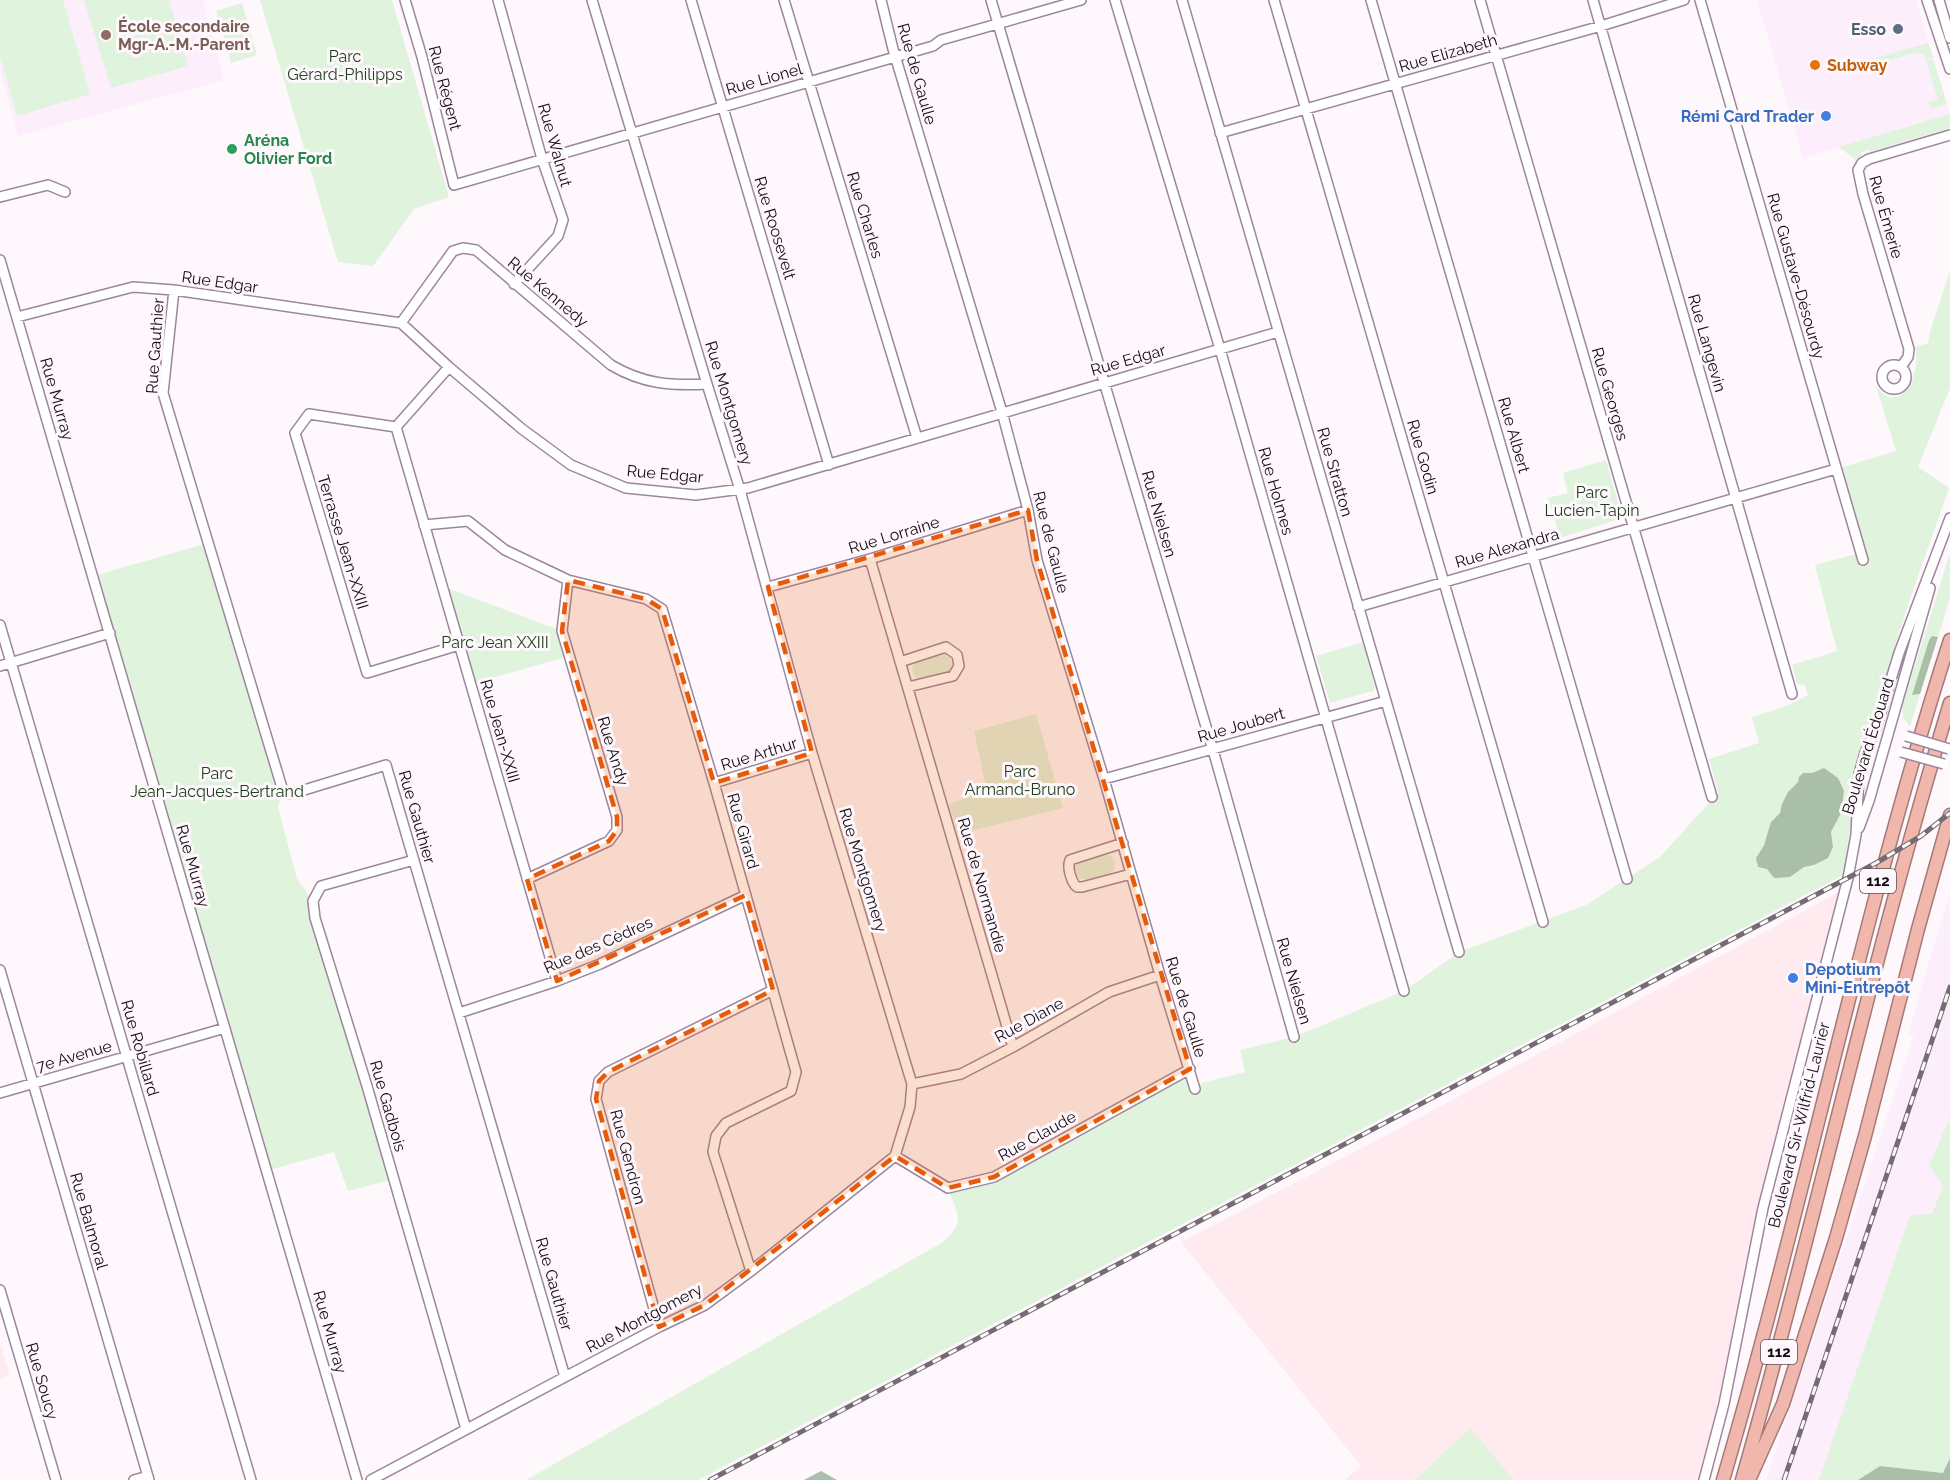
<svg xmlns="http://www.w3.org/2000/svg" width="1950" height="1480" font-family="Raleway,sans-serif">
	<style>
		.built { fill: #fceefb }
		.industrial { fill: #ffeaef }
		.green { fill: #dff3dd; fill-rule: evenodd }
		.forest { fill: #aabfa8 }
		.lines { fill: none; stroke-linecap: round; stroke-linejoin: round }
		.minor-casing { stroke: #9f859d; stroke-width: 12 }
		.highway-casing { stroke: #a37a76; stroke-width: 15 }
		.minor { stroke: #fff; stroke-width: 9 }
		.highway { stroke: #f1b6ac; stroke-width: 12 }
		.rail-casing { stroke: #736c73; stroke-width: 5 }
		.rail { stroke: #fef8fd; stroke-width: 3; stroke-dasharray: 9; stroke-linecap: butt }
		.minor-bridge-casing { stroke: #9f859d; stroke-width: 12; stroke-linecap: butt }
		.minor-bridge { stroke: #fff; stroke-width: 9 }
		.marked { fill: #e8590c; fill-opacity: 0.2; stroke: #e8590c; stroke-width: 4.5; stroke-dasharray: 12 8; stroke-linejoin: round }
		.service-dot { fill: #5c6f8a; stroke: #fef8fd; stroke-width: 2 }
		.education-dot { fill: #8d6e63; stroke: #fef8fd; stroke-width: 2 }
		.food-dot { fill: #e8710a; stroke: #fef8fd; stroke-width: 2 }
		.shop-dot { fill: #3f7fe0; stroke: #fef8fd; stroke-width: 2 }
		.leisure-dot { fill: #2e9e5b; stroke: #fef8fd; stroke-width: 2 }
		.labels { text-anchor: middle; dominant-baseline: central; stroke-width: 6; stroke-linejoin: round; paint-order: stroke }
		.shield { fill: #fef8fd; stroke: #5a5159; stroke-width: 1.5 }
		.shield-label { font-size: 15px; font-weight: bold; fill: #130a13 }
		.education-label { font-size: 16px; font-weight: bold; fill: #785e54; stroke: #fef8fd; text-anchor: start }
		.service-label { font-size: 16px; font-weight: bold; fill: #4e5e75; stroke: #fef8fd; text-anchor: end }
		.street-label { font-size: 16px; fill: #130a13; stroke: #fef8fd }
		.park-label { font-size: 16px; fill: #1f401d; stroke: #fef8fd }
		.food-label { font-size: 16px; font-weight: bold; fill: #c56008; stroke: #fef8fd; text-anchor: start }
		.shop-label { font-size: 16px; font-weight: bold; fill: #366cbe; stroke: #fef8fd; text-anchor: end }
		.leisure-label { font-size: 16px; font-weight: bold; fill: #27864d; stroke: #fef8fd; text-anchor: start }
	</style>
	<rect width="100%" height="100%" fill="#fef8fd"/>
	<!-- built -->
	<path class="built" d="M0,0H203L224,80L18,136L0,71Z
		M1757,0H1916L1950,114L1803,158Z
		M1950,891V1117L1929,1164L1943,1186L1932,1214L1910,1215L1819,1480H1766L1914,1036L1908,1034Z"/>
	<!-- industrial -->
	<path class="industrial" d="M1839,892L1768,1163L1748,1250L1717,1407L1698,1480H1514L1470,1429L1415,1480H1345L1361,1466L1181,1242L1389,1134Z
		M0,1343L10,1375L0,1379Z"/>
	<!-- green -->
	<path class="green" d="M0,0H63L90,94L17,116L0,56Z
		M84,0H169L188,66L111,88Z
		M260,0H392L449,197L414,209L373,266L338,262Z
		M242,3L257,55L231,63L216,11Z
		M1928,43L1933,57L1926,60L1923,54L1914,53L1878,63L1875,61L1876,58Z
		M1933,59L1947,104L1931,109L1928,102L1938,99L1926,61Z
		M1950,114V127L1947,129L1870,152L1869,150L1861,152L1862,155L1856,160L1839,147Z
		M1950,271V388L1918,467L1949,488L1908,605L1873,716L1867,727L1855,770L1853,813L1843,875L698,1480H526L943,1242C967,1221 957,1214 948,1188L994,1177L1190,1069L1196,1089L1202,1083L1245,1072L1240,1050L1294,1037L1404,991L1459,952L1586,905L1660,857L1718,793L1709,759L1759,743L1752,717L1787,706L1808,695L1805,685L1797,684L1792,665L1837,651L1815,565L1860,553L1836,469L1896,451L1876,386C1900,419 1922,373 1915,347L1928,343L1930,332ZM1817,770L1841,813L1831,832L1833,847L1814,865L1804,867L1790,877L1767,869L1756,858L1780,813L1782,804L1788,792L1798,782L1799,777L1803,773H1812Z
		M1606,460L1621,514L1619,519L1560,538L1548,498L1568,493L1563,473Z
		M208,543L283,791L278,807L297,879L313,901L394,1179L348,1191L334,1152L269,1170L93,576Z
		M1950,553V598L1938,637L1932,636L1929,640L1912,695L1920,694L1910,726L1903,718L1902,707Z
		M442,586L562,631L569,656L471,684Z
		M1363,642L1375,688L1373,691L1330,703L1316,656Z
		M941,653C949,654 954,661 951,669C943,677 926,681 916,678L912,670L916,661Z
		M1036,714L1063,808L958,834L949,804L987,791L974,731Z
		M1104,854L1111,856L1115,862L1114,870L1111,873L1087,880L1077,877L1075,867L1079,861Z
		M1950,1117V1458L1943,1473L1880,1466L1858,1480H1819L1910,1215L1932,1214L1943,1186L1929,1165Z
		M1470,1428L1514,1480H1415Z"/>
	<!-- forest -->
	<path class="forest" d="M1932,636L1938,637L1920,694L1912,695L1929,640Z
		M1824,768L1838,778L1844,791L1841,813L1831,832L1833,847L1828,858L1814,865L1804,867L1790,877L1774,878L1767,869L1758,867L1756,858L1764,845L1771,822L1780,813L1782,804L1788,792L1798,782L1799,777L1803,773H1812Z
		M1950,1458V1480H1858L1880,1466L1943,1473Z
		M821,1471L837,1480H804Z"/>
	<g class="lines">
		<defs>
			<path id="minor" d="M405,0L422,57L454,185L933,46L941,40L1081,0
				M498,0L542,159L563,220L558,236L514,284
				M691,0L829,465
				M784,0L917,438
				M881,0L893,49L1002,412L1028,510L1037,560L1104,779L1160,975L1195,1089
				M991,0L1215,757L1294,1037
				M1115,0L1220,349L1404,991
				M1182,0L1459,952
				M1274,0L1543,922
				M1371,0L1627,879
				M1480,0L1712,797
				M1593,0L1792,694
				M1700,0L1863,560
				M1927,0L1950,69
				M1939,0L1950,38
				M1220,133L1601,26L1684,0
				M0,197L48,185L65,192
				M0,260L357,1480
				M174,290L163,393L283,791L291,794L386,765L565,1377
				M17,317L133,287L174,290L401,323L449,367L522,429L571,465L626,488L696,495L748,488L1278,332
				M401,323L453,251L463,248L476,250L611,365C643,384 671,386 707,384
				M1882 377a12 12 0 1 1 24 0a12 12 0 1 1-24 0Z
				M1901,367L1908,357L1909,349L1863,194L1858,170L1862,163L1869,159L1950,135
				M396,427L557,981
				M396,427L309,414L295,433L367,673L459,645
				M396,427L449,367
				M424,525L468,521L505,550L568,580L646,599L662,609L714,783L796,1072L791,1091L726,1123L716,1136L713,1152L751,1271
				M870,559L1013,1047
				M768,587L870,559L1028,510
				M1358,607L1836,469
				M0,625L251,1480
				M900,662L946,647L957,655L959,666L953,676L908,687
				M0,666L110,633
				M1104,779L1386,701
				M714,783L812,753
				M1859,828L1869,801L1930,588
				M1123,843L1070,860C1067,867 1071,882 1077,887H1082L1131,874
				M414,860L321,886L313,901L315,918L367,1086L466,1429
				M527,879L609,841L617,830V817L562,631L568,580
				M0,970L149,1480
				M459,1013L557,981L600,964L746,895
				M912,1084L961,1074L1013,1047L1109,992L1160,975
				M0,1093L225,1028
				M895,1156L948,1188L994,1177L1190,1069
				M0,1290L56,1480
				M659,1327L596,1099L599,1081L608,1072L773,990
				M134,1480L148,1476
				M371,1480L659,1327L705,1305L751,1271L895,1156L910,1107L912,1084L812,753L740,490L707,384L592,0
				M1704,1480L1724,1404L1763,1208L1848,878L1856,835L1859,774L1865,753L1876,728L1899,653L1950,518"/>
			<path id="highway" d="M1723,1480C1805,1201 1861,916 1950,640
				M1742,1480C1816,1222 1871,960 1950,703
				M1749,1480L1783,1404L1836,1238L1865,1136L1918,929L1950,815"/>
		</defs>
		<!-- minor casing -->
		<use href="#minor" class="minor-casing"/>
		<!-- highway casing -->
		<use href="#highway" class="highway-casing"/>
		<!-- minor -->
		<use href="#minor" class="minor"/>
		<!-- highway -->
		<use href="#highway" class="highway"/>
		<defs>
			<path id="rail" d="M710,1480L1876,863L1921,836L1950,813
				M1784,1480L1950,987"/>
		</defs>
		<!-- rail casing -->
		<use href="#rail" class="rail-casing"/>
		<!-- rail -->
		<use href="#rail" class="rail"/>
		<defs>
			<path id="minor-bridge" d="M1906,736L1949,749
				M1901,752L1944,764"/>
		</defs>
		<!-- minor-bridge casing -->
		<use href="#minor-bridge" class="minor-bridge-casing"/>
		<!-- minor-bridge -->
		<use href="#minor-bridge" class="minor-bridge"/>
	</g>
	<!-- marked area -->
	<path class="marked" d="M1028,510L1037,560L1190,1069L994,1177L948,1188L895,1156L705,1305L659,1327L596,1099L599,1081L608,1072L773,990L746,895L557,981L527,879L609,841L617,830V817L562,631L568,580L646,599L662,609L714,783L812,753L768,587Z"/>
	<!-- markers -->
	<circle class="service-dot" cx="1898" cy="29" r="6"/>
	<circle class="education-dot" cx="106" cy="35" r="6"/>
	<circle class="food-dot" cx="1815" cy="65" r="6"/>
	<g class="shop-dot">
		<circle cx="1826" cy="116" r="6"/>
		<circle cx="1793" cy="978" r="6"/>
	</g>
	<circle class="leisure-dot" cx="232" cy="149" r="6"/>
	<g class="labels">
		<!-- shield labels -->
		<g class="shield">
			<rect x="1860" y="869" width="36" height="24" rx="4.5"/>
			<rect x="1761" y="1340" width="36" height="24" rx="4.5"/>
		</g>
		<g class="shield-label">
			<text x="1878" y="881">112</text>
			<text x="1779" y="1352">112</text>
		</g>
		<!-- education labels -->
		<g class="education-label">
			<text x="118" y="26">École secondaire<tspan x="118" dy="18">Mgr-A.-M.-Parent</tspan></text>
		</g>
		<!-- service labels -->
		<g class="service-label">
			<text x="1886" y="29">Esso</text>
		</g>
		<!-- street labels -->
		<g class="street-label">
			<text transform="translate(1448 53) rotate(-16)">Rue Elizabeth</text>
			<text transform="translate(917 74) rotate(74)">Rue de Gaulle</text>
			<text transform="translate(764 79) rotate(-16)">Rue Lionel</text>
			<text transform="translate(445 88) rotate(75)">Rue Régent</text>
			<text transform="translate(555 145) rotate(74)">Rue Walnut</text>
			<text transform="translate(865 215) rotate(73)">Rue Charles</text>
			<text transform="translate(1886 217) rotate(74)">Rue Émerie</text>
			<text transform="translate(775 228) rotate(73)">Rue Roosevelt</text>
			<text transform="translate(1796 276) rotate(74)">Rue Gustave-Désourdy</text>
			<text transform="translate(220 282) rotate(8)">Rue Edgar</text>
			<text transform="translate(548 292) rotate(40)">Rue Kennedy</text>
			<text transform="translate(1707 343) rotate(74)">Rue Langevin</text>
			<text transform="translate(155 346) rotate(-86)">Rue Gauthier</text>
			<text transform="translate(1128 360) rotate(-16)">Rue Edgar</text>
			<text transform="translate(1610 394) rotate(74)">Rue Georges</text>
			<text transform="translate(57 399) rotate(74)">Rue Murray</text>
			<text transform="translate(729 403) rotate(73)">Rue Montgomery</text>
			<text transform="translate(1514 435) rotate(74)">Rue Albert</text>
			<text transform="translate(1423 457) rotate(74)">Rue Godin</text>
			<text transform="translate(1335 472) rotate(74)">Rue Stratton</text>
			<text transform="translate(665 474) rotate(5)">Rue Edgar</text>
			<text transform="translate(1276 491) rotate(74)">Rue Holmes</text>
			<text transform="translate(1159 514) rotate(74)">Rue Nielsen</text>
			<text transform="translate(894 535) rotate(-17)">Rue Lorraine</text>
			<text transform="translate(343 542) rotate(73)">Terrasse Jean-XXIII</text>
			<text transform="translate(1051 542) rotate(76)">Rue de Gaulle</text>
			<text transform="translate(1507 548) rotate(-16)">Rue Alexandra</text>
			<text transform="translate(1241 725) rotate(-16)">Rue Joubert</text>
			<text transform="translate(500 731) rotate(74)">Rue Jean-XXIII</text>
			<text transform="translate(1868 746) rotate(-73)">Boulevard Édouard</text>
			<text transform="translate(613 751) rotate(73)">Rue Andy</text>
			<text transform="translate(759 754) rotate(-17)">Rue Arthur</text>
			<text transform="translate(417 817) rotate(74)">Rue Gauthier</text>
			<text transform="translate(743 831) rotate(74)">Rue Girard</text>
			<text transform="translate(193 866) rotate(74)">Rue Murray</text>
			<text transform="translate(863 870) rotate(73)">Rue Montgomery</text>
			<text transform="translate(982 885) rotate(74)">Rue de Normandie</text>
			<text transform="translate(598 945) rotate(-24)">Rue des Cèdres</text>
			<text transform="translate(1294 981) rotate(74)">Rue Nielsen</text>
			<text transform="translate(1186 1007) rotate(73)">Rue de Gaulle</text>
			<text transform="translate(1029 1020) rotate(-29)">Rue Diane</text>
			<text transform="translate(140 1048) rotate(74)">Rue Robillard</text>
			<text transform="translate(74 1056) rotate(-16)">7e Avenue</text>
			<text transform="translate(388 1106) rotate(74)">Rue Gadbois</text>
			<text transform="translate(1799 1125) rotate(-76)">Boulevard Sir-Wilfrid-Laurier</text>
			<text transform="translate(1037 1136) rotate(-29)">Rue Claude</text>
			<text transform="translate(628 1157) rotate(75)">Rue Gendron</text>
			<text transform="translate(89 1221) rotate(74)">Rue Balmoral</text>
			<text transform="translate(554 1284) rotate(74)">Rue Gauthier</text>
			<text transform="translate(644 1318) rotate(-28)">Rue Montgomery</text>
			<text transform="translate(330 1332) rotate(74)">Rue Murray</text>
			<text transform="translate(42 1381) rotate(74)">Rue Soucy</text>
		</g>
		<!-- park labels -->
		<g class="park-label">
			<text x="345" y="56">Parc<tspan x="345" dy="18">Gérard-Philipps</tspan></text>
			<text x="1592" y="492">Parc<tspan x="1592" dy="18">Lucien-Tapin</tspan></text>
			<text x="495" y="642">Parc Jean XXIII</text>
			<text x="1020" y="771">Parc<tspan x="1020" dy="18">Armand-Bruno</tspan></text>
			<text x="217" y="773">Parc<tspan x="217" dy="18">Jean-Jacques-Bertrand</tspan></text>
		</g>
		<!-- food labels -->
		<g class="food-label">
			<text x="1827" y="65">Subway</text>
		</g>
		<!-- shop labels -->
		<g class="shop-label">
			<text x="1814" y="116">Rémi Card Trader</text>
			<text x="1805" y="969" text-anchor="start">Depotium<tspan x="1805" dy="18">Mini-Entrepôt</tspan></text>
		</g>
		<!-- leisure labels -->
		<g class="leisure-label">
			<text x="244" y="140">Aréna<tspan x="244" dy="18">Olivier Ford</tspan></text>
		</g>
	</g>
</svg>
